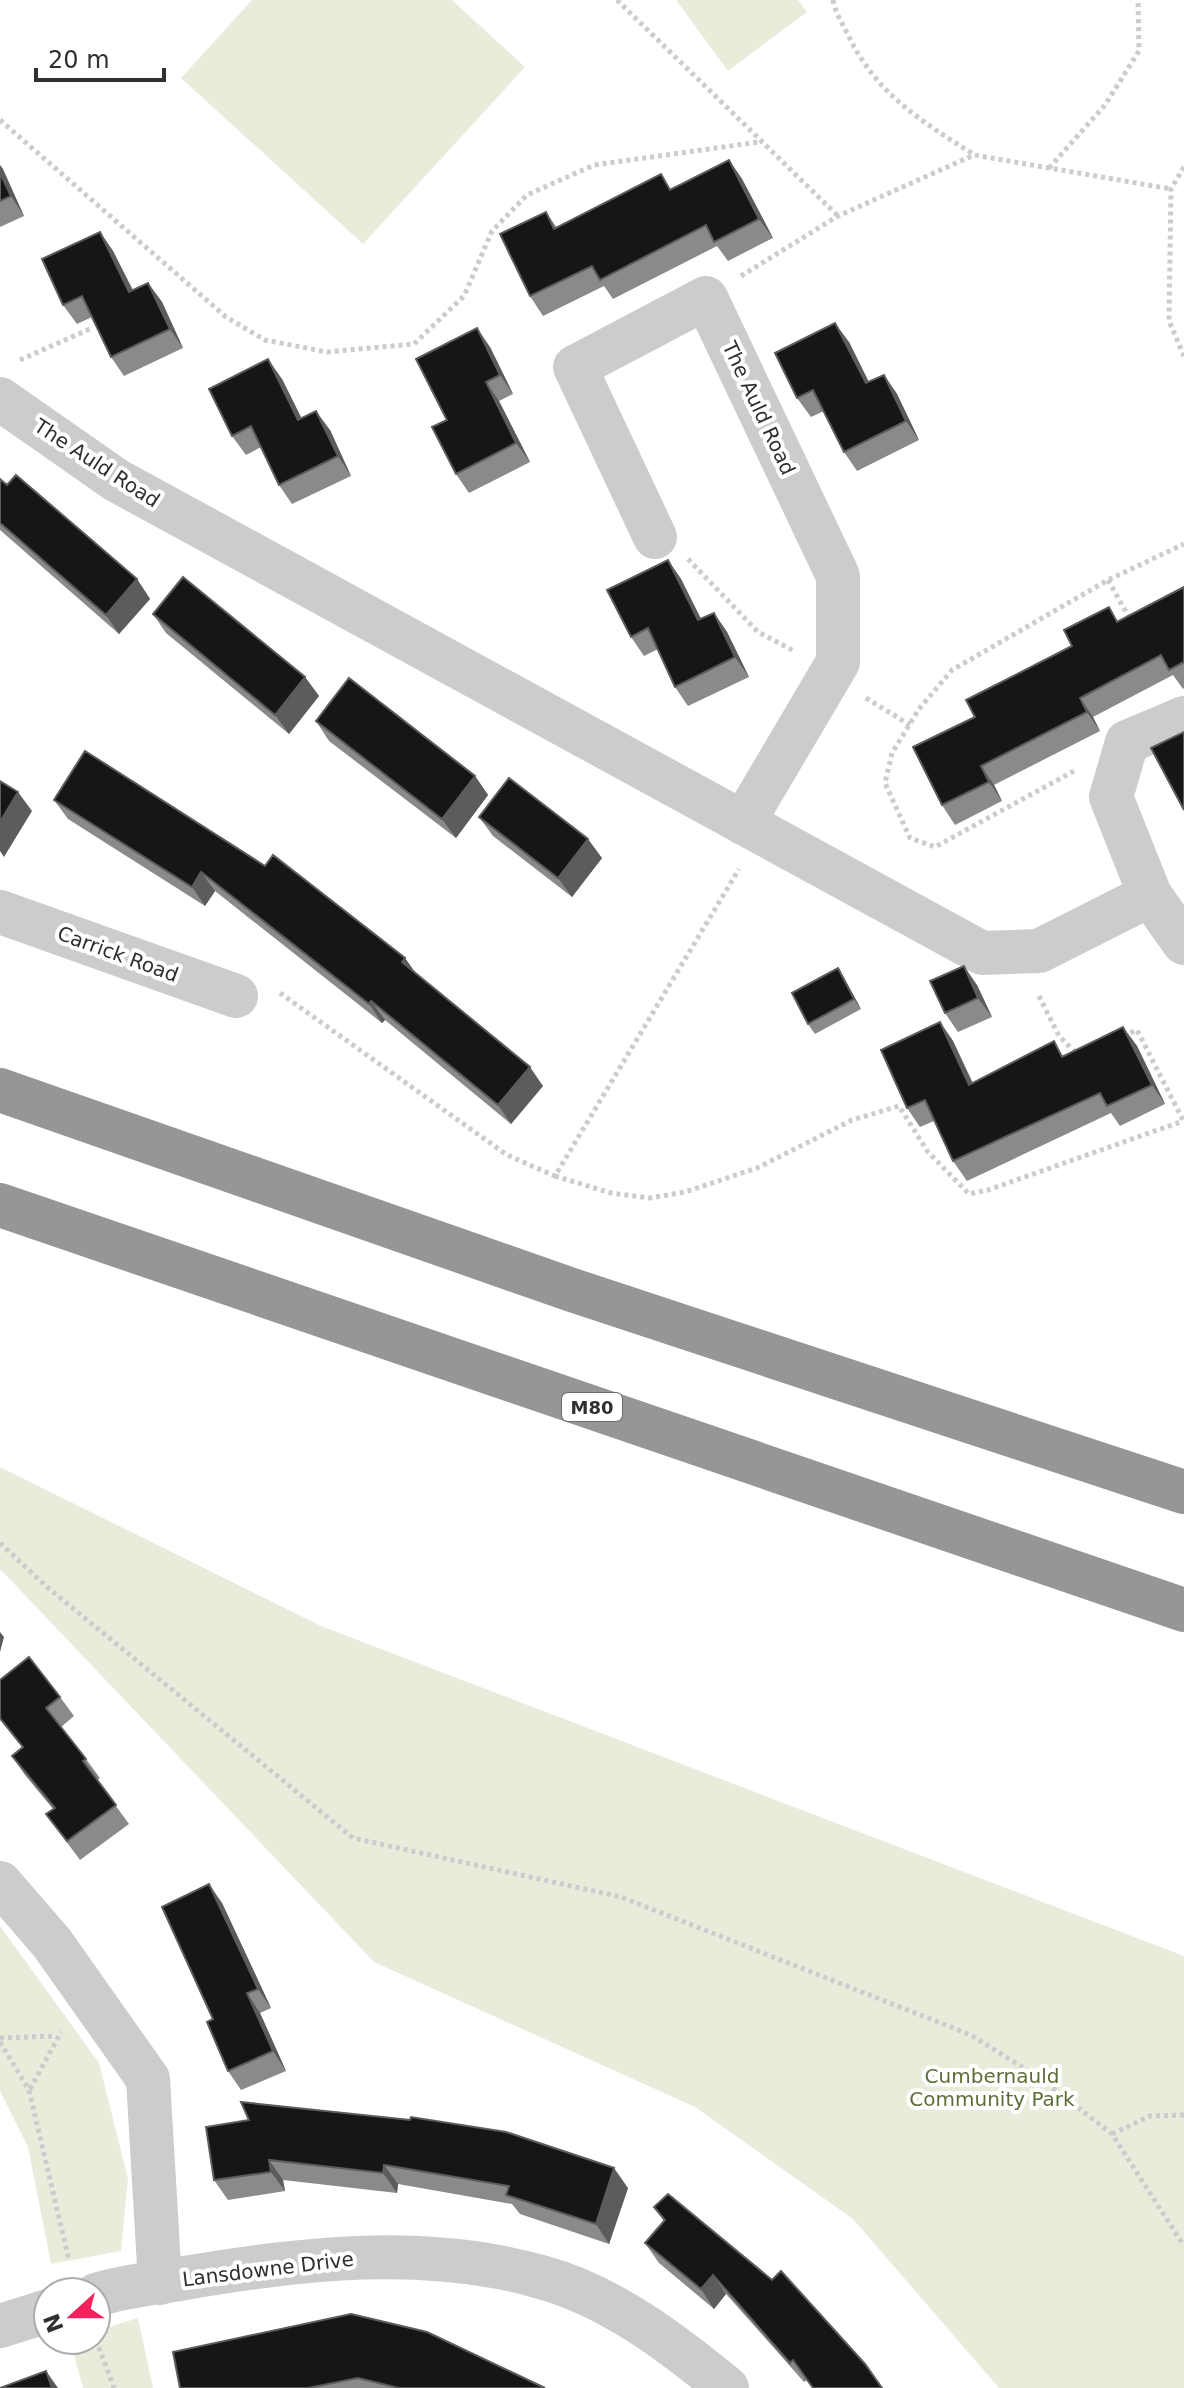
<svg xmlns="http://www.w3.org/2000/svg" width="1184" height="2388" font-family="'DejaVu Sans',sans-serif">
	<style>
		.green { fill: #e8eddb }
		.lines { fill: none; stroke-linecap: round; stroke-linejoin: round }
		.path { stroke: #ccc; stroke-width: 5; stroke-dasharray: 4 4; stroke-linecap: butt }
		.street { stroke: #ccc; stroke-width: 44 }
		.highway { stroke: #969696; stroke-width: 44 }
		.wall { fill: #8a8a8a }
		.shaded-wall { fill: #5c5c5c }
		.building { fill: #161616; stroke: #5c5c5c; stroke-width: 2 }
		.labels { text-anchor: middle; dominant-baseline: central; stroke-width: 8; stroke-linejoin: round; paint-order: stroke }
		.shield { fill: #fff; stroke: #6d6d6d; stroke-width: 2 }
		.shield-label { font-size: 18px; font-weight: bold; fill: #2f2f2f }
		.street-label { font-size: 20px; fill: #2f2f2f; stroke: #fff }
		.park-label { font-size: 20px; fill: #5c6e38; stroke: #fff }
	</style>
	<rect width="100%" height="100%" fill="#fff"/>
	<!-- green -->
	<path class="green" d="M252,0H452L525,67L363,244L181,78Z
		M676,0H798L807,12L728,71Z
		M0,1467L321,1626L1184,1956V2388H999L853,2219L695,2107L374,1962L0,1569Z
		M0,1926L99,2063L128,2179L121,2251L51,2264L28,2147L0,2091Z
		M138,2318L153,2388H83L70,2340H96V2331Z"/>
	<g class="lines">
		<!-- path -->
		<path class="path" d="M617,0L838,216
			M833,0C835,12 842,23 848,35C877,94 918,119 973,154
			M0,120L226,317L265,340L327,352L414,344L464,296L492,231L527,195L594,165L759,142
			M1184,167L1171,189L1169,321L1184,356
			M1049,168L1105,105L1139,51L1138,0
			M741,276L838,216L974,155L1171,189
			M20,360L92,328
			M688,559L758,632L794,651
			M1108,580L1130,619
			M866,698L910,725
			M1074,771L935,847L910,838L885,783L892,753L919,709L952,670L1108,580L1184,544
			M280,993L507,1155L555,1176L739,869
			M1039,996L1059,1036L1076,1053
			M1123,1036L1137,1030L1184,1122
			M555,1176L611,1193L650,1198L685,1192L757,1168L852,1120L899,1106L928,1152L969,1194L988,1190L1183,1121
			M0,1543L47,1587L353,1838L621,1897L971,2035L1044,2081L1112,2134L1184,2246
			M0,2038L56,2036
			M0,2042L29,2090L69,2260
			M30,2089L61,2032
			M1112,2134L1150,2116L1184,2115
			M96,2340L114,2388"/>
		<!-- street -->
		<path class="street" d="M0,399L116,480L982,953L1039,951L1150,895
			M655,537L575,367L706,298L838,576V662L743,823
			M1184,718L1127,742L1111,797L1150,895L1184,943
			M0,912L236,996
			M0,1883L52,1943L148,2079L160,2283
			M96,2295C124,2286 156,2283 185,2278C301,2258 426,2244 541,2277C611,2296 672,2343 727,2388
			M0,2326L48,2311"/>
		<!-- highway -->
		<path class="highway" d="M0,1090L572,1290L1184,1492
			M0,1205L1184,1610"/>
	</g>
	<!-- wall -->
	<path class="wall" d="M729,160L742,179L773,238L728,261L717,246L613,299L604,286L543,316L530,296L546,212L557,228L672,189Z
		M0,165L24,216L0,227Z
		M100,232L113,251L133,290L148,283L162,302L183,348L124,376L111,357L92,317L77,324L63,305Z
		M849,342L869,382L884,375L897,394L919,440L857,471L844,452L824,411L811,417L797,398Z
		M490,347L513,394L499,401L530,462L469,493L456,474L447,420Z
		M282,379L301,418L330,430L351,476L292,504L279,485L261,447L246,455L232,436Z
		M0,479L137,579L150,599L119,634L0,530Z
		M668,560L681,579L701,619L714,613L727,632L749,677L688,706L675,687L658,649L644,656L631,637Z
		M1184,587V688L1183,689L1173,675L1093,717L1100,731L994,785L1002,801L955,825L942,805L975,717L1072,646Z
		M153,614L305,677L319,696L289,734L166,633Z
		M316,721L475,776L488,795L456,838L329,741Z
		M54,800L405,958L415,972L543,1086L511,1124L385,1020L382,1023L215,891L205,906L68,819Z
		M479,817L602,858L572,897L493,836Z
		M838,968L844,978L861,1009L815,1034L808,1024Z
		M977,985L992,1017L958,1032L945,1013Z
		M940,1022L953,1041L973,1083L1064,1056L1123,1027L1137,1046L1165,1104L1120,1126L1111,1113L967,1181L953,1161L934,1121L920,1127L907,1108Z
		M0,1680L60,1697L74,1716L61,1727L86,1759L100,1778L97,1780L129,1824L80,1860L46,1814L53,1809L25,1775L12,1756L22,1747L0,1720Z
		M222,1903L271,2008L260,2013L286,2071L241,2090L228,2071L213,2019Z
		M249,2120L628,2188L609,2244L520,2214L512,2204L398,2184L397,2193L283,2180L285,2191L228,2200L214,2180Z
		M654,2207L772,2280L807,2380L804,2382L726,2294L714,2309L659,2263L645,2243L664,2221Z
		M173,2352L545,2388H180Z"/>
	<!-- shaded-wall -->
	<path class="shaded-wall" d="M729,160L742,179L773,238L759,219Z
		M0,165L3,169L24,216L11,196L0,173Z
		M100,232L113,251L143,311L129,292Z
		M148,283L162,302L183,348L170,329Z
		M835,323L849,342L879,403L866,383Z
		M477,328L490,347L513,394L500,375Z
		M268,359L282,379L312,439L298,420Z
		M884,375L897,394L919,440L906,421Z
		M486,382L499,401L530,462L516,443Z
		M316,411L330,430L351,476L338,456Z
		M668,560L681,579L711,639L698,620Z
		M137,579L150,599L119,634L106,615Z
		M714,613L727,632L749,677L735,657Z
		M305,677L319,696L289,734L275,715Z
		M1080,698L1093,717L1100,731L1087,712Z
		M981,766L994,785L1002,801L989,782Z
		M475,776L488,795L456,838L442,819Z
		M18,792L32,811L4,857L0,851V822Z
		M588,839L602,858L572,897L558,878Z
		M201,872L215,891L205,906L192,887Z
		M405,958L418,977L402,962Z
		M964,966L977,985L992,1017L978,998Z
		M838,968L844,978L861,1009L854,999Z
		M371,1001L385,1020L382,1023L369,1004Z
		M940,1022L953,1041L982,1104L969,1085Z
		M1123,1027L1137,1046L1165,1104L1152,1085Z
		M530,1067L543,1086L511,1124L498,1105Z
		M0,1632L4,1637L0,1652Z
		M209,1884L222,1903L271,2008L258,1989Z
		M247,1993L260,2013L286,2071L273,2051Z
		M269,2160L283,2180L285,2191L271,2172Z
		M384,2165L398,2184L397,2193L383,2173Z
		M614,2168L628,2188L609,2244L596,2224Z
		M713,2275L726,2294L714,2309L701,2289Z
		M46,2371L58,2388H52Z"/>
	<!-- building -->
	<path class="building" d="M729,160L759,219L714,242L706,225L600,280L592,266L530,296L500,234L546,212L554,229L661,174L670,190Z
		M0,173L11,196L0,201Z
		M100,232L129,292L148,283L170,329L111,357L82,296L63,305L42,259Z
		M835,323L866,383L884,375L906,421L844,452L813,390L797,398L775,353Z
		M477,328L500,375L486,382L516,443L456,474L432,427L447,420L416,359Z
		M268,359L298,420L316,411L338,456L279,485L251,426L232,436L209,389Z
		M16,475L137,579L106,615L0,523V479L7,485Z
		M668,560L698,620L714,613L735,657L675,687L648,628L631,637L607,590Z
		M183,577L305,677L275,715L153,614Z
		M1184,587V662L1169,670L1161,655L1080,698L1087,712L981,766L989,782L942,805L913,747L975,717L966,700L1072,646L1064,630L1109,607L1117,622Z
		M349,678L475,776L442,819L316,721Z
		M1184,732V810L1151,748Z
		M85,751L265,866L273,855L405,958L402,962L530,1067L498,1105L371,1001L369,1004L201,872L192,887L54,800Z
		M509,778L588,839L558,878L479,817Z
		M0,781L18,792L0,822Z
		M964,966L978,998L945,1013L930,981Z
		M838,968L854,999L808,1024L792,993Z
		M940,1022L969,1085L1054,1041L1062,1057L1123,1027L1152,1085L1107,1106L1100,1093L953,1161L925,1100L907,1108L881,1050Z
		M29,1657L60,1697L46,1708L86,1759L83,1761L116,1805L67,1841L46,1814L55,1808L12,1756L23,1747L0,1718V1680Z
		M209,1884L258,1989L247,1993L273,2051L228,2071L207,2022L213,2019L162,1907Z
		M241,2102L410,2120L411,2117L506,2132L614,2168L596,2224L506,2195L509,2186L384,2165L383,2173L269,2160L271,2172L214,2180L206,2127L249,2120Z
		M668,2194L772,2280L781,2271L865,2364L882,2388H813L793,2360L790,2363L713,2275L701,2289L645,2243L665,2220L654,2207Z
		M351,2314L427,2332L545,2388H399L358,2378L308,2388H180L173,2352Z
		M46,2371L52,2388H0Z"/>
	<g class="labels">
		<!-- shield labels -->
		<rect class="shield" x="562" y="1393" width="60" height="28" rx="6"/>
		<g class="shield-label">
			<text x="592" y="1407">M80</text>
		</g>
		<!-- street labels -->
		<g class="street-label">
			<text transform="translate(759 408) rotate(65)">The Auld Road</text>
			<text transform="translate(97 463) rotate(33)">The Auld Road</text>
			<text transform="translate(118 954) rotate(20)">Carrick Road</text>
			<text transform="translate(268 2269) rotate(-7)">Lansdowne Drive</text>
		</g>
		<!-- park labels -->
		<g class="park-label">
			<text x="992" y="2076">Cumbernauld<tspan x="992" dy="23">Community Park</tspan></text>
		</g>
	</g>
	<!-- north arrow -->
	<g transform="translate(72 2316) rotate(249)"><circle r="38" fill="#ffffff" stroke="#acacac" stroke-width="2"/>
	<path d="M0-6L14 30L0 20L-14 30Z" fill="#f5215c"/>
	<text y="-12" font-size="22" font-weight="bold" text-anchor="middle" fill="#2f2f2f">N</text>
	</g>
	<!-- scale -->
	<path d="M36 68v12h128v-12" fill="none" stroke="#2f2f2f" stroke-width="4"/>
	<text x="48" y="68" font-size="24" fill="#2f2f2f" stroke="#ffffff" stroke-width="6" paint-order="stroke">20 m</text>
</svg>
